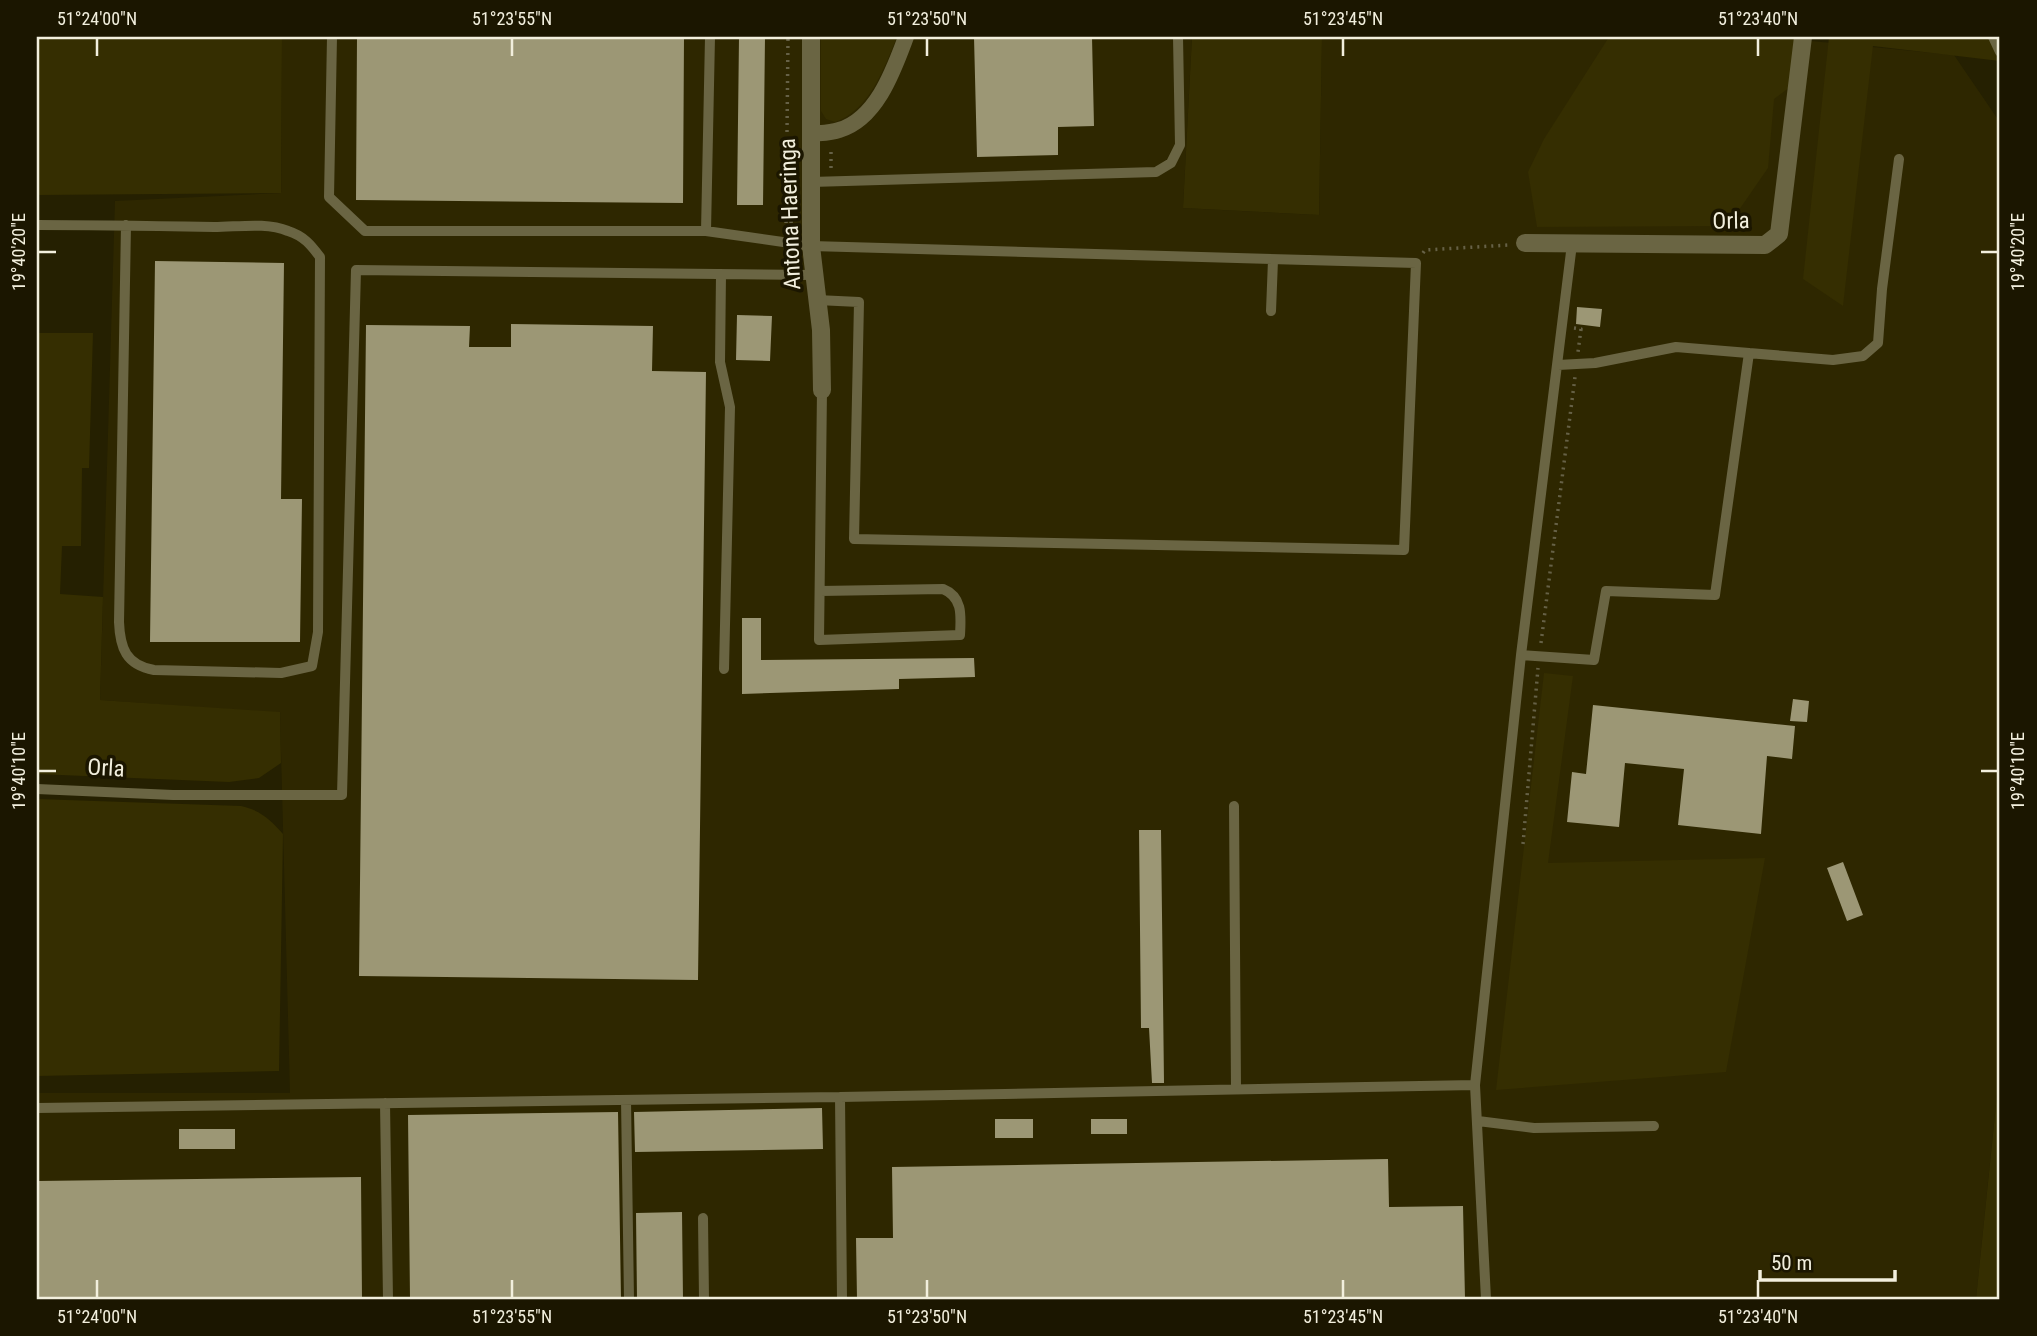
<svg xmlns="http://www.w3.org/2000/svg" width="2037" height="1336" font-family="'Roboto Condensed',sans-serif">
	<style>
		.built { fill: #2e2700 }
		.green { fill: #352e01 }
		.building { fill: #9c9775 }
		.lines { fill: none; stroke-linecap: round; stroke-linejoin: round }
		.path { stroke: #666146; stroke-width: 3.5; stroke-dasharray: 2 5; stroke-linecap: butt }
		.service { stroke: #6a6543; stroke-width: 10 }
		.pedestrian { stroke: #6a6543; stroke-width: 16 }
		.minor { stroke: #6a6543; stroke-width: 18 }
		.ticks { fill: none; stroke: #f2efdd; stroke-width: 2.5 }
		.labels { text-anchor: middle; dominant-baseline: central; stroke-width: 7; stroke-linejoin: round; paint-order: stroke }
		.street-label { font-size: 23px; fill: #f2efdd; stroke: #1b1600 }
		.neatline { fill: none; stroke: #f2efdd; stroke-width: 2.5 }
		.ticks-label { font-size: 18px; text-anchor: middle; fill: #f2efdd }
	</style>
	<rect width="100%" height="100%" fill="#252001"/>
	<!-- built -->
	<path class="built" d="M282,37H1192L1183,208L1319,215L1322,37H1771L1954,55L1997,118H2000V1066L1976,1299H37V1093H290L280,713L100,700L115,201L281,193Z"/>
	<!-- green -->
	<path class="green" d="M37,37H282L281,193L37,195Z
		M821,37H897C884,68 870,110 835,122L826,119L821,111Z
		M1192,37H1322L1319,215L1183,208Z
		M1609,37H1795L1790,87L1774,99L1768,168L1728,226L1537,227L1528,172L1544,139Z
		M1829,37H2000V61L1873,46L1843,306L1803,279Z
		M37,333H93L89,468H82L81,546H62L60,594L103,597L100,700L280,712L281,763L259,778L229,782L37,774Z
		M1544,673L1573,676L1548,863L1765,858L1726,1072L1496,1090Z
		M37,799L241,806C260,810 271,820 283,834L279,1071L37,1076Z
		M2000,1066V1299H1976Z"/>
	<!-- building -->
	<path class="building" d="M357,37H684L683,203L356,200Z
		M739,37H765L763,205H737Z
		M974,37H1092L1094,126L1058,127V155L977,157Z
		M155,261L284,263L281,499H302L300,642H150Z
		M1577,307L1602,309L1600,327L1576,324Z
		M737,315L772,316L770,361L736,360Z
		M511,324L653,326L652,371L706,372L698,980L359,976L366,325L470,326L469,347H511Z
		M742,618H761V660L974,658L975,677L899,679V689L742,694Z
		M1793,699L1809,701L1807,722L1790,721Z
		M1593,705L1795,726L1792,759L1767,756L1761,834L1678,825L1684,769L1625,763L1619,827L1567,822L1572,772L1586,774Z
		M1139,830H1161L1164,1083H1152L1149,1028H1141Z
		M1843,862L1863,915L1847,921L1827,868Z
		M822,1108L823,1149L635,1152L634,1112Z
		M618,1112L621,1299H410L408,1115Z
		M995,1119H1033V1138H995Z
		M1091,1119H1127V1134H1091Z
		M179,1129H235V1149H179Z
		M1388,1159L1389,1207L1463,1206L1465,1299H857L856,1238H893L892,1167Z
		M361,1177L362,1299H37V1181Z
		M682,1212L683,1299H637L636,1213Z"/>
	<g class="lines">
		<!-- path -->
		<path class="path" d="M831,168V147
			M786,230L788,37
			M791,230L792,154
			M1423,253L1425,250L1509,245
			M1574,328L1581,329L1578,352
			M1541,643L1575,377
			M1523,844L1538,668"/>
		<!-- service -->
		<path class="service" d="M332,37L329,197L365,231H706L811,246L1416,263L1404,550L854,539L859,302L817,300
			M1993,37L2000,52
			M811,182L1156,172L1171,163L1180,145L1178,37
			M37,225C96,225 155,226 214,227C238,227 266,222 288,231C304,236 311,245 320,257L318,632L312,666L281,673L154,670C126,665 120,648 119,622L126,225
			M706,231L710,37
			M721,274L720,362L730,407L724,669
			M1271,311L1273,260
			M1558,365L1595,363L1676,347L1833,360L1863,356L1878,343L1882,289L1899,159
			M820,591L943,589C963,597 961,616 960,635L819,640L822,390
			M1521,655L1594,660L1606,591L1715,595L1749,353
			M37,789L173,795H342L356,270L813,275
			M1234,806L1236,1089
			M1475,1085L1521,655L1572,244
			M626,1100L629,1299
			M385,1103L388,1299
			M37,1108L840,1097
			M1478,1121L1534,1128L1654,1126
			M703,1218L704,1299
			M842,1299L840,1097L1475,1085L1486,1299"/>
		<!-- pedestrian -->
		<path class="pedestrian" d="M811,134C820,133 831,133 839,130C877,119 894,69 906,37"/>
		<!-- minor -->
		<path class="minor" d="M811,37V246L821,330L822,390
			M1525,243L1765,245L1779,234L1803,37"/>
	</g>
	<!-- ticks -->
	<path class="ticks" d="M97,38V56M512,38V56M927,38V56M1343,38V56M1758,38V56M38,252H56M1981,252H1998M38,771H56M1981,771H1998M97,1280V1298M512,1280V1298M927,1280V1298M1343,1280V1298M1758,1280V1298"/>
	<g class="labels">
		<!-- street labels -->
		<g class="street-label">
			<text transform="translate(790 214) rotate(-92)">Antona Haeringa</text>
			<text transform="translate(1731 221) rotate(-1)">Orla</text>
			<text transform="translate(106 768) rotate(3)">Orla</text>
		</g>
	</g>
	<!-- border -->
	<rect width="2037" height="1336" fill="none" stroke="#1b1600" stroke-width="77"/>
	<!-- scale -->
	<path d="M1760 1270v10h135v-10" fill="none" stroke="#f2efdd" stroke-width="3.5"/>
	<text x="1771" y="1270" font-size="21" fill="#f2efdd" stroke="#1b1600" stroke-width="5" paint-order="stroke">50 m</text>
	<rect x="38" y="38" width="1960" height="1260" class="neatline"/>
	<g class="ticks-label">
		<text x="97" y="25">51°24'00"N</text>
		<text x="512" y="25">51°23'55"N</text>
		<text x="927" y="25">51°23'50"N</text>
		<text x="1343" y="25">51°23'45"N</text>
		<text x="1758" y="25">51°23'40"N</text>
		<text transform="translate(2018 252) rotate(-90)" y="6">19°40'20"E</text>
		<text transform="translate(19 252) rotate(-90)" y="6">19°40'20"E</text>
		<text transform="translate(2018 771) rotate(-90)" y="6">19°40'10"E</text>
		<text transform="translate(19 771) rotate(-90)" y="6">19°40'10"E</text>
		<text x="97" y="1323">51°24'00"N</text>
		<text x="512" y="1323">51°23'55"N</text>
		<text x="927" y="1323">51°23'50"N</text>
		<text x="1343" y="1323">51°23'45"N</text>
		<text x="1758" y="1323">51°23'40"N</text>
	</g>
</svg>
